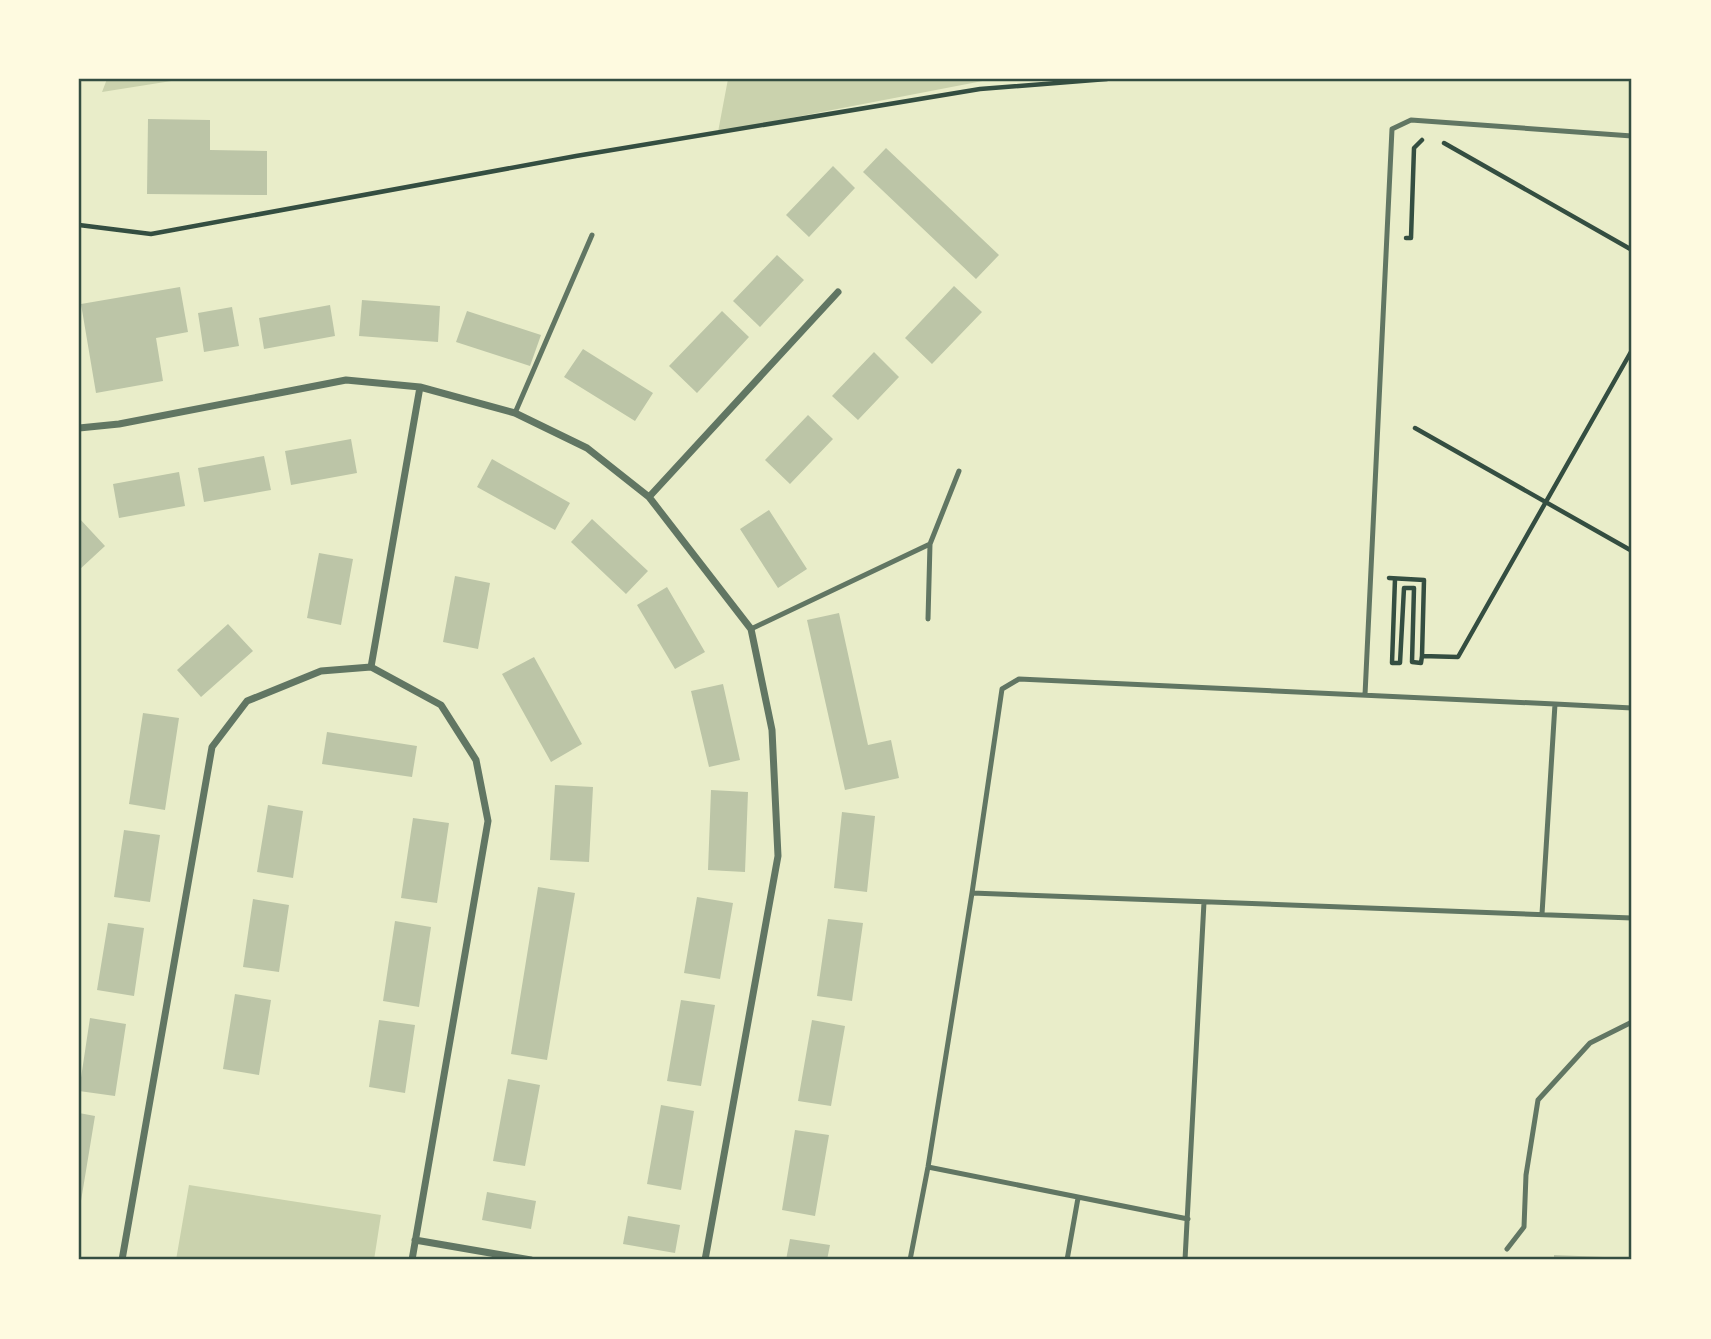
<svg xmlns="http://www.w3.org/2000/svg" width="1711" height="1339" font-family="Georgia,serif">
	<style>
		.green { fill: #cad2ad }
		.building { fill: #bcc5a7 }
		.lines { fill: none; stroke-linecap: round; stroke-linejoin: round }
		.path { stroke: #344e41; stroke-width: 4.5 }
		.service { stroke: #617663; stroke-width: 5 }
		.minor { stroke: #617663; stroke-width: 7 }
		.neatline { fill: none; stroke: #344e41; stroke-width: 2.5 }
	</style>
	<rect width="100%" height="100%" fill="#e9edc9"/>
	<!-- green -->
	<path class="green" d="M107,79H184L102,92Z
		M728,79H993L718,132Z
		M189,1185L381,1215L374,1260H176Z"/>
	<!-- building -->
	<path class="building" d="M148,119L210,120V150L267,151V195L147,194Z
		M886,148L999,255L976,279L863,172Z
		M833,166L855,188L809,237L786,215Z
		M777,255L804,280L760,327L733,301Z
		M954,286L982,312L932,364L905,338Z
		M180,287L188,332L156,338L163,381L96,393L81,304Z
		M362,300L440,306L438,342L359,336Z
		M330,305L335,336L264,349L259,318Z
		M232,307L239,346L204,352L198,313Z
		M467,311L541,335L530,366L456,342Z
		M722,311L749,337L697,393L669,366Z
		M583,349L653,393L635,421L564,377Z
		M874,352L899,377L858,420L832,396Z
		M808,415L833,439L790,484L765,460Z
		M351,439L357,473L291,485L285,451Z
		M264,456L271,490L204,502L198,468Z
		M492,459L570,503L555,530L477,487Z
		M179,472L185,506L119,518L113,484Z
		M769,510L807,569L778,588L740,529Z
		M79,518L105,546L79,570Z
		M592,519L648,571L626,594L571,542Z
		M319,553L353,559L341,625L307,618Z
		M455,576L490,583L478,649L443,642Z
		M667,587L705,652L675,669L637,605Z
		M839,613L868,745L891,740L899,778L845,790L807,620Z
		M228,624L253,651L201,697L177,670Z
		M534,657L582,744L551,762L502,674Z
		M723,684L740,760L709,767L691,691Z
		M143,713L179,718L165,810L129,804Z
		M327,732L417,746L412,777L322,764Z
		M555,785L593,787L589,862L550,860Z
		M711,790L748,792L745,872L708,870Z
		M268,805L303,811L293,878L257,872Z
		M842,812L875,816L867,892L834,888Z
		M413,818L449,823L437,903L401,898Z
		M124,830L160,835L150,902L114,897Z
		M538,887L575,893L547,1060L511,1054Z
		M697,897L733,903L720,979L684,973Z
		M253,899L289,905L279,972L243,967Z
		M828,919L863,923L852,1001L817,996Z
		M395,921L431,927L419,1007L383,1001Z
		M108,923L144,928L134,996L97,990Z
		M235,994L271,1000L259,1075L223,1069Z
		M681,1000L715,1005L701,1086L667,1081Z
		M90,1018L126,1024L115,1096L79,1091Z
		M379,1020L415,1025L405,1093L369,1087Z
		M812,1020L845,1026L831,1106L798,1101Z
		M508,1079L540,1085L525,1166L493,1161Z
		M661,1105L694,1111L681,1190L647,1184Z
		M79,1113L95,1116L80,1207H79Z
		M795,1130L829,1135L815,1216L782,1210Z
		M487,1192L536,1201L531,1229L482,1220Z
		M628,1216L680,1225L675,1253L623,1244Z
		M790,1239L830,1245L827,1260H786Z
		M1554,1255L1629,1258V1260H1554Z"/>
	<g class="lines">
		<!-- path -->
		<path class="path" d="M1444,143L1632,250
			M79,225L151,234L576,156L980,89L1107,79
			M1406,238H1411L1414,148L1422,140
			M1415,428L1632,551
			M1389,578L1424,580L1422,656L1458,657L1632,350
			M1395,579L1392,663H1400L1404,588H1414L1412,662L1421,663L1422,656"/>
		<!-- service -->
		<path class="service" d="M515,413L592,235
			M928,619L930,544L959,471
			M751,629L930,544
			M1365,695L1392,129L1411,120L1632,136
			M972,893L1002,689L1019,679L1555,704
			M1542,914L1555,704L1632,708
			M928,1167L1188,1219
			M1507,1249L1524,1227L1526,1175L1538,1100L1590,1043L1632,1022
			M910,1260L928,1167L972,893L1632,918
			M1067,1260L1078,1198
			M1185,1260L1204,902"/>
		<!-- minor -->
		<path class="minor" d="M79,428L119,424L346,380L420,387L515,413L587,448L649,497L751,629L772,730L778,856L705,1260
			M649,497L838,292
			M371,667L420,387
			M415,1240L531,1260
			M122,1260L212,747L247,701L321,671L371,667L441,705L476,760L488,821L412,1260"/>
	</g>
	<!-- border -->
	<rect width="1711" height="1339" fill="none" stroke="#fefae0" stroke-width="161"/>
	<rect x="80" y="80" width="1550" height="1178" class="neatline"/>
</svg>
